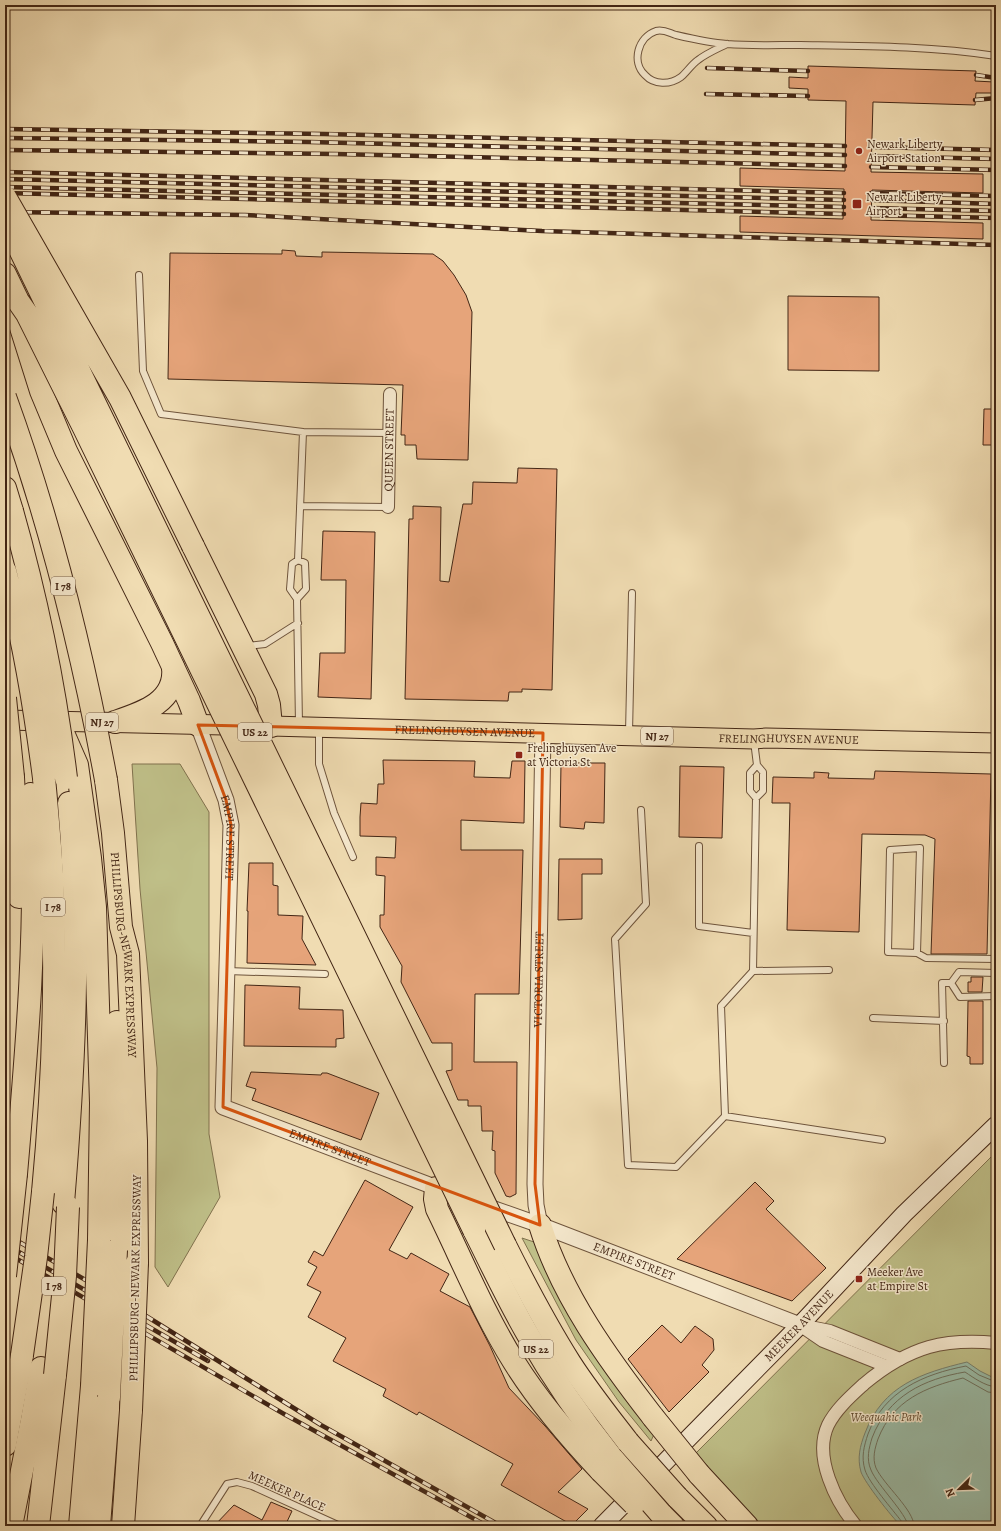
<svg xmlns="http://www.w3.org/2000/svg" width="1001" height="1531" font-family="Alegreya,serif">
	<style>
		.green { fill: #bfbf88; stroke: #81724e }
		.water { fill: #9bbca7; stroke: #78806d }
		.lines { fill: none; stroke-linecap: round; stroke-linejoin: round }
		.shore { stroke: #6f715e; stroke-width: 1 }
		.building { fill: #e6a47a; stroke: #432615 }
		.service-casing { stroke: #6e543c; stroke-width: 8 }
		.minor-casing { stroke: #6e543c; stroke-width: 14 }
		.tertiary-casing { stroke: #6e543c; stroke-width: 17 }
		.secondary-casing { stroke: #432615; stroke-width: 19 }
		.primary-casing { stroke: #432615; stroke-width: 21 }
		.motorway-casing { stroke: #432615; stroke-width: 24 }
		.service { stroke: #f5e8cd; stroke-width: 6 }
		.minor { stroke: #f5e8cd; stroke-width: 12 }
		.tertiary { stroke: #f5e8cd; stroke-width: 15 }
		.secondary { stroke: #f5e8cd; stroke-width: 17 }
		.primary { stroke: #f0dcb2; stroke-width: 19 }
		.motorway { stroke: #f0dcb2; stroke-width: 22 }
		.rail-casing { stroke: #432615; stroke-width: 4.5 }
		.rail { stroke: #f5e8cd; stroke-width: 3; stroke-dasharray: 9; stroke-linecap: butt }
		.motorway-bridge-casing { stroke: #432615; stroke-width: 24; stroke-linecap: butt }
		.motorway-bridge { stroke: #f0dcb2; stroke-width: 22 }
		.marked { fill: none; stroke: #d8540d; stroke-width: 3; stroke-linejoin: round }
		.poi-dot { fill: #8f2418; stroke: #f5e8cd; stroke-width: 1.5 }
		.labels { text-anchor: middle; dominant-baseline: central; stroke-width: 3; stroke-linejoin: round; paint-order: stroke }
		.shield { fill: #f5e8cd; stroke: #78604c; stroke-width: 1 }
		.shield-label { font-size: 11px; font-weight: bold; fill: #432615 }
		.poi-label { font-size: 12px; fill: #432615; stroke: #f5e8cd; text-anchor: start }
		.street-label { font-size: 12px; fill: #432615; stroke: #f5e8cd }
		.park-label { font-size: 12px; font-style: italic; fill: #624c32; stroke: #f5e8cd }
	</style>
	<rect width="100%" height="100%" fill="#f0dcb2"/>
	<filter id="stains"><feTurbulence type="fractalNoise" baseFrequency=".005" numOctaves="4"/><feColorMatrix values="0 0 0 0 .2 0 0 0 0 .09 0 0 0 0 .02 0 0 0 .5 -.17"/></filter>
	<radialGradient id="worn" r=".72"><stop offset=".6" stop-color="#630" stop-opacity="0"/><stop offset="1" stop-color="#630" stop-opacity=".3"/></radialGradient>
	<!-- green -->
	<path class="green" d="M132,764H180L209,812V1134L220,1197L168,1287L155,1267L157,1068L140,889Z
		M996,1152V1526H756L694,1455Z
		M522,1238L537,1243L655,1432L651,1441L619,1402L576,1340Z"/>
	<!-- water -->
	<path class="water" d="M967,1362L980,1371L996,1379V1526H901C891,1516 865,1483 861,1472C857,1458 860,1446 865,1433C883,1385 922,1373 967,1362Z"/>
	<g class="lines">
		<!-- shore -->
		<path class="shore" d="M903,1526L902,1522C893,1510 869,1483 865,1470C861,1457 864,1446 868,1434C884,1391 924,1374 966,1366L979,1375L996,1382
			M908,1526C907,1514 877,1485 871,1470C866,1459 869,1448 872,1438C888,1396 924,1379 965,1372C974,1378 985,1386 996,1387
			M914,1526C914,1510 884,1485 876,1468C872,1458 875,1448 878,1439C893,1400 926,1387 963,1378L988,1392L996,1393"/>
	</g>
	<!-- building -->
	<path class="building" d="M808,66L976,71L975,81L994,82V93H976L975,105L873,102L871,172L983,174V193L872,190L871,220L983,223V239L740,232V216L843,219L844,189L740,186V168L845,171L846,101L808,100V89L789,88V77L808,78Z
		M282,250L295,251L296,256L322,257V252L433,254L443,261L454,275L466,295L472,312L468,460L417,459L416,445H405V435H401L403,385L168,379L170,253L282,254Z
		M788,296L879,297V371L788,370Z
		M984,409H996V445H983Z
		M518,468L557,469L552,690L522,689V692H509L508,701L405,699L409,519H413V506L441,507L440,581L449,582L463,504H472L473,482L517,483Z
		M323,531L375,532L371,699L318,697L320,653H345L346,580H321Z
		M383,760L475,761L474,777L510,778L512,761H525L524,823L461,820V850H523L519,994H475L474,1062H517L516,1194L510,1197L506,1196L495,1173V1151L492,1150L493,1131H482L481,1106H468V1100H458L446,1071L452,1070V1043H432L401,982L402,966L380,927V915H384L385,876L376,875V857L395,858L396,837L360,836V817L361,803L377,804L378,784H384Z
		M561,763H605L604,823L585,822L584,829L560,827Z
		M680,766L724,767L722,838L679,837Z
		M875,771L991,774L987,954H931L935,839L925,835L862,834L859,932L787,930L790,803H772L773,777L814,778V772L829,773L828,778L874,779Z
		M559,859H602V874H582V919L558,920Z
		M249,863H273V885L278,886V915L303,916L302,939L316,965L247,963L248,911H247Z
		M971,977H983L982,992H968V982H971Z
		M245,985L300,987L299,1009L343,1010L344,1038L336,1039V1047L244,1046Z
		M968,1001H983V1064H970V1057L967,1056Z
		M251,1072L321,1075L322,1073H327L379,1093L361,1140L252,1100L256,1089L246,1086Z
		M365,1180L413,1207L389,1250L407,1259L411,1253L449,1274L440,1291L470,1307L490,1346L509,1388L545,1426L582,1469L558,1492L588,1509L572,1525L501,1485L513,1464L419,1412L417,1415L383,1396L386,1389L333,1361L346,1338L308,1317L321,1292L307,1285L317,1267L308,1262L314,1251L323,1256Z
		M755,1182L774,1201L766,1209L826,1268L792,1301L677,1259Z
		M662,1325L681,1343L695,1326L713,1339L714,1350L702,1365L709,1372L669,1412L628,1359Z
		M271,1502L292,1511L285,1526H214L234,1505L262,1520Z"/>
	<g class="lines">
		<defs>
			<path id="service" d="M727,44C717,49 707,53 698,60C691,65 687,72 681,77C670,85 654,85 645,75C631,62 638,37 656,31C664,29 669,33 676,35C693,39 710,43 727,44C751,46 776,45 800,45C865,46 931,46 996,56
				M139,275L143,371L161,414L303,432
				M300,506L388,507
				M298,560L303,432L389,433
				M297,599L306,589L305,563L298,560L292,564L290,589L297,599L299,725
				M248,646L265,644L298,623
				M319,729V764L334,813L353,857
				M629,733L632,593
				M754,741L757,765L763,772V791L756,798
				M757,765L750,773V791L756,798L753,971L829,970
				M641,810L646,904L615,939L628,1165L676,1167L725,1116
				M699,846V926L753,933
				M917,953L920,848L890,850L888,952L917,953L926,958L996,959
				M227,971L325,974
				M753,971L721,1006L725,1116L882,1140
				M951,983L960,997L996,996
				M951,983L959,972L996,973
				M873,1018L944,1021
				M944,1063L942,983H951
				M200,1526L227,1484L237,1482L252,1486L340,1526"/>
			<g id="minor">
				<path id="s1" d="M388,507L390,394"/>
				<path d="M800,1325L830,1331L900,1359"/>
				<path d="M804,1328L823,1341L886,1366"/>
				<path d="M856,1526C836,1502 813,1457 828,1425C836,1409 851,1396 864,1384C883,1368 905,1354 929,1347C951,1341 974,1341 996,1343"/>
			</g>
			<g id="tertiary">
				<path id="s2" d="M198,725L226,800L231,825L223,1107L445,1191"/>
				<path id="s3" d="M483,1205L540,1225L800,1325"/>
				<path id="s4" d="M540,1225L536,1205L535,1184L543,733"/>
			</g>
			<g id="secondary">
				<path id="s5" d="M602,1526L800,1325L904,1214L996,1125"/>
			</g>
			<g id="primary">
				<path id="s6" d="M5,720L271,726L754,739L766,738L996,743"/>
			</g>
			<g id="motorway">
				<path d="M5,274L18,301V318L41,391L66,451L162,643L189,701L198,725"/>
				<path d="M5,488L12,511"/>
				<path d="M193,546L266,694L269,705L271,726"/>
				<path d="M115,722C142,713 177,702 173,667"/>
				<path d="M63,733L77,765L90,858L95,907L101,1103L99,1240"/>
				<path d="M13,777L19,897"/>
				<path id="s7" d="M106,780L113,833L121,927L128,954L136,1141L137,1263"/>
				<path d="M16,1174C27,1048 38,921 31,794"/>
				<path d="M436,1188L435,1199L437,1209C462,1260 484,1314 514,1362C539,1402 569,1437 601,1471"/>
				<path d="M43,1192C53,1087 57,980 52,874C50,842 47,810 44,778"/>
				<path d="M63,1203C74,1070 81,937 69,803"/>
				<path d="M540,1225C562,1296 608,1359 653,1417"/>
				<path d="M474,1230C491,1264 508,1300 527,1333C552,1377 581,1419 613,1459"/>
				<path d="M505,1245C525,1285 546,1325 570,1363C588,1391 608,1416 628,1442"/>
				<path d="M116,1250L118,1124L117,1022"/>
				<path d="M5,1445L22,1355"/>
				<path d="M699,1474L747,1526"/>
				<path d="M677,1497L706,1526"/>
				<path d="M661,1514L673,1526"/>
				<path d="M11,1526L32,1420L41,1368"/>
				<path d="M38,1526L55,1375"/>
				<path d="M80,1526L92,1386"/>
				<path d="M99,1526L109,1397"/>
				<path d="M123,1526L131,1410"/>
			</g>
		</defs>
		<!-- service casing -->
		<use href="#service" class="service-casing"/>
		<!-- minor casing -->
		<use href="#minor" class="minor-casing"/>
		<!-- tertiary casing -->
		<use href="#tertiary" class="tertiary-casing"/>
		<!-- secondary casing -->
		<use href="#secondary" class="secondary-casing"/>
		<!-- primary casing -->
		<use href="#primary" class="primary-casing"/>
		<!-- motorway casing -->
		<use href="#motorway" class="motorway-casing"/>
		<!-- service -->
		<use href="#service" class="service"/>
		<!-- minor -->
		<use href="#minor" class="minor"/>
		<!-- tertiary -->
		<use href="#tertiary" class="tertiary"/>
		<!-- secondary -->
		<use href="#secondary" class="secondary"/>
		<!-- primary -->
		<use href="#primary" class="primary"/>
		<!-- motorway -->
		<use href="#motorway" class="motorway"/>
		<defs>
			<path id="rail" d="M707,68L808,71
				M976,75L996,78
				M706,94L808,96
				M975,100L996,98
				M5,129L324,134L845,146
				M5,138L309,142L845,155
				M872,147L996,150
				M5,150L335,154L845,166
				M872,156L996,159
				M871,167L996,170
				M5,172L844,193
				M5,179L844,200
				M5,187L844,207
				M5,193L844,214
				M871,193L996,196
				M871,200L996,204
				M871,208L996,211
				M5,212L245,215L542,231L996,245
				M871,215L996,218
				M5,1234L53,1261L130,1306L321,1425L501,1526
				M5,1244L208,1361
				M5,1252L284,1414L487,1526"/>
		</defs>
		<!-- rail casing -->
		<use href="#rail" class="rail-casing"/>
		<!-- rail -->
		<use href="#rail" class="rail"/>
		<defs>
			<path id="motorway-bridge" d="M5,197L120,398L193,546
				M5,219L505,1245
				M18,301L27,314L84,428L474,1230
				M5,397C50,521 82,650 106,780
				M12,511C37,599 55,687 66,778
				M5,571C24,639 35,708 44,778
				M5,698L13,777
				M5,1276L16,1174
				M22,1355L36,1257L43,1192
				M55,1375L65,1276L68,1207
				M92,1386L99,1240
				M109,1397L116,1250
				M131,1410L137,1263
				M653,1417L699,1474
				M628,1442L677,1497
				M613,1459L661,1514
				M601,1471L634,1504"/>
		</defs>
		<!-- motorway-bridge casing -->
		<use href="#motorway-bridge" class="motorway-bridge-casing"/>
		<!-- motorway-bridge -->
		<use href="#motorway-bridge" class="motorway-bridge"/>
	</g>
	<!-- marked area -->
	<path class="marked" d="M198,725L543,733L535,1184L540,1225L223,1107L231,825L226,800Z"/>
	<!-- markers -->
	<g class="poi-dot">
		<circle cx="859" cy="151" r="4"/>
		<rect x="852" y="199" width="10" height="10" rx="2"/>
		<rect x="515" y="751" width="8" height="8" rx="2"/>
		<rect x="855" y="1275" width="8" height="8" rx="2"/>
	</g>
	<g class="labels">
		<!-- shield labels -->
		<g class="shield">
			<rect x="51" y="577" width="24" height="18" rx="3"/>
			<rect x="86" y="713" width="32" height="18" rx="3"/>
			<rect x="238" y="723" width="34" height="18" rx="3"/>
			<rect x="641" y="727" width="32" height="18" rx="3"/>
			<rect x="41" y="898" width="24" height="18" rx="3"/>
			<rect x="42" y="1277" width="24" height="18" rx="3"/>
			<rect x="519" y="1340" width="34" height="18" rx="3"/>
		</g>
		<g class="shield-label">
			<text x="63" y="586">I 78</text>
			<text x="102" y="722">NJ 27</text>
			<text x="255" y="732">US 22</text>
			<text x="657" y="736">NJ 27</text>
			<text x="53" y="907">I 78</text>
			<text x="54" y="1286">I 78</text>
			<text x="536" y="1349">US 22</text>
		</g>
		<!-- poi labels -->
		<g class="poi-label">
			<text x="867" y="144">Newark Liberty<tspan x="867" dy="14">Airport Station</tspan></text>
			<text x="866" y="197">Newark Liberty<tspan x="866" dy="14">Airport</tspan></text>
			<text x="527" y="748">Frelinghuysen Ave<tspan x="527" dy="14">at Victoria St</tspan></text>
			<text x="867" y="1272">Meeker Ave<tspan x="867" dy="14">at Empire St</tspan></text>
		</g>
		<!-- street labels -->
		<g class="street-label">
			<text stroke="none"><textPath href="#s1" startOffset="57">QUEEN STREET</textPath></text>
			<text stroke="none"><textPath href="#s6" startOffset="460">FRELINGHUYSEN AVENUE</textPath></text>
			<text stroke="none"><textPath href="#s6" startOffset="784">FRELINGHUYSEN AVENUE</textPath></text>
			<text stroke="none"><textPath href="#s2" startOffset="118">EMPIRE STREET</textPath></text>
			<text stroke="none"><textPath href="#s7" startOffset="176">PHILLIPSBURG-NEWARK EXPRESSWAY</textPath></text>
			<text stroke="none"><textPath href="#s4" startOffset="246">VICTORIA STREET</textPath></text>
			<text stroke="none"><textPath href="#s2" startOffset="502">EMPIRE STREET</textPath></text>
			<text stroke="none"><textPath href="#s3" startOffset="161">EMPIRE STREET</textPath></text>
			<text transform="translate(135 1278) rotate(-89)">PHILLIPSBURG-NEWARK EXPRESSWAY</text>
			<text stroke="none"><textPath href="#s5" startOffset="281">MEEKER AVENUE</textPath></text>
			<text transform="translate(287 1491) rotate(24)">MEEKER PLACE</text>
		</g>
		<!-- park labels -->
		<g class="park-label">
			<text x="886" y="1417">Weequahic Park</text>
		</g>
	</g>
	<!-- margin -->
	<rect width="1001" height="1531" fill="none" stroke="#f0dcb2" stroke-width="20"/>
	<rect x="6" y="6" width="989" height="1519" fill="none" stroke="#432615" stroke-width="2"/>
	<rect x="10" y="10" width="981" height="1511" fill="none" stroke="#432615"/>
	<!-- north arrow -->
	<g transform="translate(959 1489) rotate(247)" stroke="#f5e8cd" stroke-width="3" paint-order="stroke">
	<path d="M0-3L7 15L0 10L-7 15Z" fill="#432615"/>
	<text y="-6" font-size="11" font-weight="bold" text-anchor="middle" fill="#432615">N</text>
	</g>
	<rect width="100%" height="100%" filter="url(#stains)"/>
	<rect width="100%" height="100%" fill="url(#worn)"/>
</svg>
